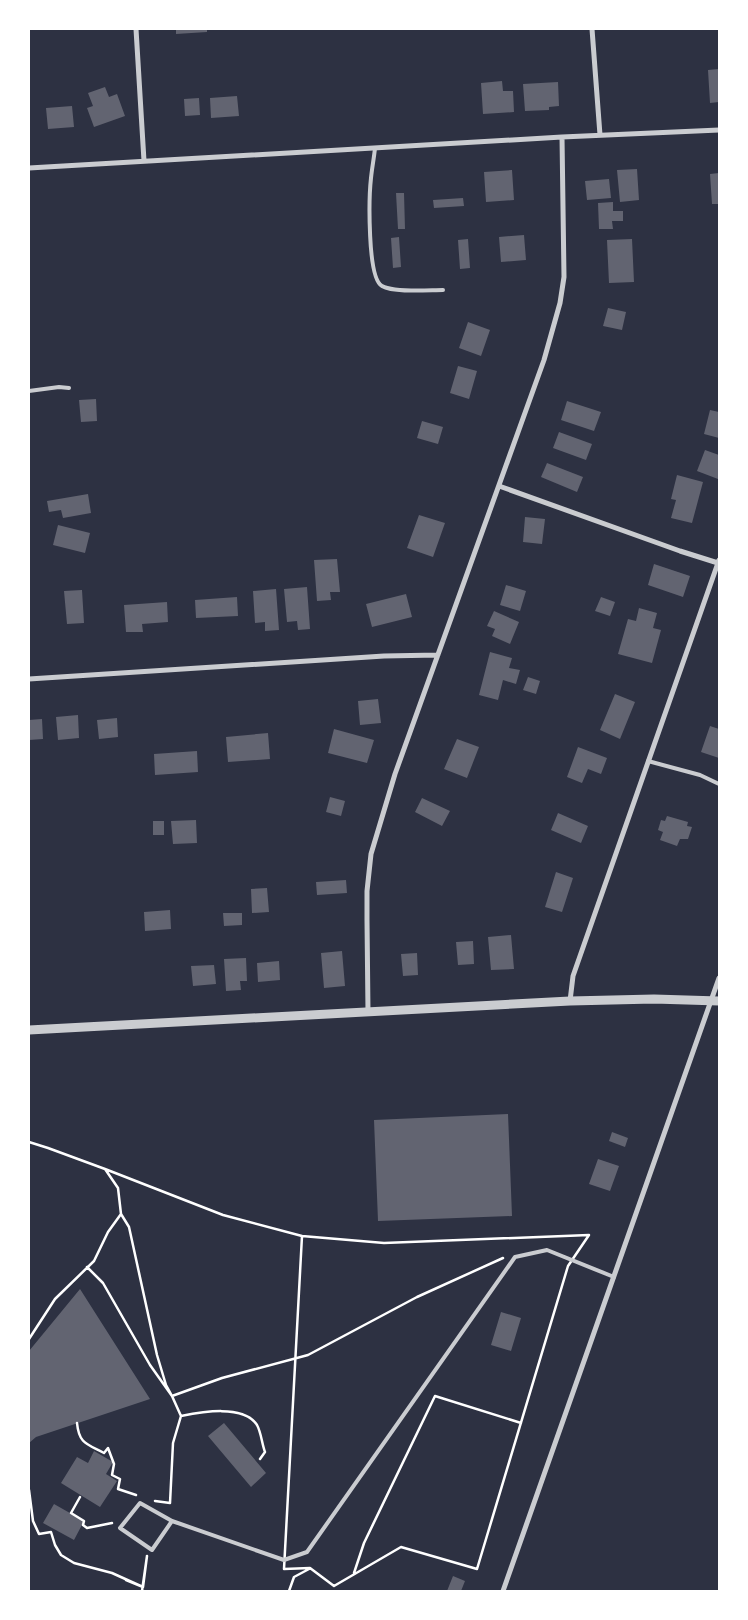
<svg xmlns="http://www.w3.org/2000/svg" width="748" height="1620" font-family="'Times New Roman',serif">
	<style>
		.building { fill: #626471 }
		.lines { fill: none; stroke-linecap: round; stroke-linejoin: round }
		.path { stroke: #fff; stroke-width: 2.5 }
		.service { stroke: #caccd0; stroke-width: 4 }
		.minor { stroke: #caccd0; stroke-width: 5 }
		.tertiary { stroke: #caccd0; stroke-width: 9 }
	</style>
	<rect width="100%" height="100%" fill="#2d3142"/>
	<!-- building -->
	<path class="building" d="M176,29H207V32L176,34Z
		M719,69V102L710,103L708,70Z
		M502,81L503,91H513L514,112L483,114L481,83Z
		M558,82L559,106L549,107V110L525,111L523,84Z
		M105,87L109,97L117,94L125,116L94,127L87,108L93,106L88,93Z
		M237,96L239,116L211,118L210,98Z
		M199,98L200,115L185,116L184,99Z
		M72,106L74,127L48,129L46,108Z
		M637,169L639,200L620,202L617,170Z
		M512,170L514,200L486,202L484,172Z
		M719,173V204H712L710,174Z
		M609,179L611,198L587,200L585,181Z
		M396,193H404L405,229H398Z
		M463,198L464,206L434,208L433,200Z
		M613,202V211H623V221H612L613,229H599L598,203Z
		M524,235L526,260L501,262L499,237Z
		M399,237L401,267L393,268L391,238Z
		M468,239L470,268L460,269L458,240Z
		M632,239L634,282L609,283L607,240Z
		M608,308L626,312L622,330L603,326Z
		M468,322L490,330L481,356L459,348Z
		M458,366L477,371L469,399L450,393Z
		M96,399L97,421L81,422L79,400Z
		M567,401L601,412L594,431L561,420Z
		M710,410L719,412V438L704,434Z
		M422,421L443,427L438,444L417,438Z
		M559,432L592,444L586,460L553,448Z
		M705,450L719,455L718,479L697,471Z
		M547,463L583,477L577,492L541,477Z
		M677,475L703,482L692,523L671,518L676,500L671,499Z
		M88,494L91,513L63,518L61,510L49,512L47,501Z
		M419,515L445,523L433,557L407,548Z
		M525,517L545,519L542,544L523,542Z
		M58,525L90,533L85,553L53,545Z
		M337,559L340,592H330L331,600L317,601L314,560Z
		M654,564L690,576L683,597L648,585Z
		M506,585L526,591L520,611L500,605Z
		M307,587L310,629L298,630L297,621L287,622L284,589Z
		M276,589L279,630L265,631V622L255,623L253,591Z
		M82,590L84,623L67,624L64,591Z
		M406,594L412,617L372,627L366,604Z
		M237,597L238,616L196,618L195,600Z
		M601,597L615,602L610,616L595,611Z
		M167,602L168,622L142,624L143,632H126L124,605Z
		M639,608L657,613L653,628L661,630L652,663L618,654L628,619L636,621Z
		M494,611L519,622L510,644L492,636L495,629L487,626Z
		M490,652L512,658L509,668L520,670L516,684L503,680L498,700L479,695Z
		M528,677L540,681L536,694L523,690Z
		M615,694L635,702L620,739L600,730Z
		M378,699L381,723L360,725L358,701Z
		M78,715L79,738L58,740L56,717Z
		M117,718L118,737L99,739L97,720Z
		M42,719L43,739L29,740V720Z
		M710,726L719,729V758L701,752Z
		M334,729L374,740L367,763L328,753Z
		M268,733L270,759L228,762L226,737Z
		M457,739L479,747L467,778L444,769Z
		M578,747L607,758L601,774L588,769L582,783L567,777Z
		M197,751L198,772L155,775L154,754Z
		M330,797L345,801L341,816L326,812Z
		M422,798L450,811L442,826L415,812Z
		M558,813L588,826L581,843L551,830Z
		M667,816L688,822L687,826L692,827L688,839H680L677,846L660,840L663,832L658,830L661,820L665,821Z
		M196,820L197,843L173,844L171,821Z
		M153,821H164V835H153Z
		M556,872L573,878L562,912L545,907Z
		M346,880L347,893L317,895L316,882Z
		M267,888L269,912L252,913L251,889Z
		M170,910L171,929L145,931L144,912Z
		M223,913H242V925L224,926Z
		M511,935L514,969L491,970L488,937Z
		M473,941L474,964L458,965L456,942Z
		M342,951L345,986L324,988L321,953Z
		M417,953L418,975L403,976L401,954Z
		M246,958L247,981H240L241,990L226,991L224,959Z
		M279,961L280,980L258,982L257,963Z
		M214,965L216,984L193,986L191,966Z
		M508,1114L512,1216L378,1221L374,1120Z
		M612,1132L628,1138L625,1147L609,1141Z
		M598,1159L619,1166L610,1191L589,1184Z
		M80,1289L150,1399L36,1437L29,1443V1351Z
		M501,1312L521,1318L511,1351L491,1345Z
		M224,1423L266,1473L251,1487L208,1436Z
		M94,1451L113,1462L106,1474L117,1481L100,1507L61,1483L77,1457L88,1463Z
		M54,1504L84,1521L74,1540L43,1523Z
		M453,1576L465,1581L461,1591H447Z"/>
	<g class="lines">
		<!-- path -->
		<path class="path" d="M29,1142L48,1148L105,1169L118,1188L121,1214L108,1232L94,1261L55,1299L29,1339
			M105,1169L223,1215L302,1236
			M589,1235L568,1266L477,1569L401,1547L334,1586L310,1568L284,1569L302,1236L384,1243Z
			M87,1267L103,1283L150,1365L172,1396L166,1385L157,1355L129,1227L121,1214
			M77,1423C79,1444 87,1444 104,1453L108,1448L114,1464L112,1475L120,1479L118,1489L136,1495
			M260,1459L265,1452C262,1444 261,1432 257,1425C244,1404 201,1412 181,1416L172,1396L222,1378L308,1355L417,1297L503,1258
			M29,1490L33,1521L39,1534L51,1532L55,1545L61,1555L74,1563L112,1573L143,1587L126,1580
			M80,1497L71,1513L84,1521L83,1525L87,1528L112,1523
			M155,1501L170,1503L173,1443L181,1416
			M354,1573L364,1543L435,1396L521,1423L435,1396
			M142,1591L147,1556L143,1587
			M289,1591L294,1577L309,1569"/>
		<!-- service -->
		<path class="service" d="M375,148C374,158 372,168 371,178C369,196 367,278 382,286C394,293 429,290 443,290
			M29,391L59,387L69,388
			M648,761L700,775L719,784
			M172,1521L152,1550L120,1528L140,1503L172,1521L284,1560L307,1552L515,1257L547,1250L614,1277"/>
		<!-- minor -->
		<path class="minor" d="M136,29L144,161
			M592,29L600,135
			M29,168L562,137L719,130
			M499,486L680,551L718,563
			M29,679L384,656L438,655
			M570,1001L573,976L719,560
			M368,1012L367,920V891L371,854L395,774L544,360L560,303L564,277L562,137
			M503,1591L719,978"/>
		<!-- tertiary -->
		<path class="tertiary" d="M29,1030L570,1001L654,999L719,1001"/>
	</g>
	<!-- border -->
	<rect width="748" height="1620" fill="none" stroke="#ffffff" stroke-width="60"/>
</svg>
